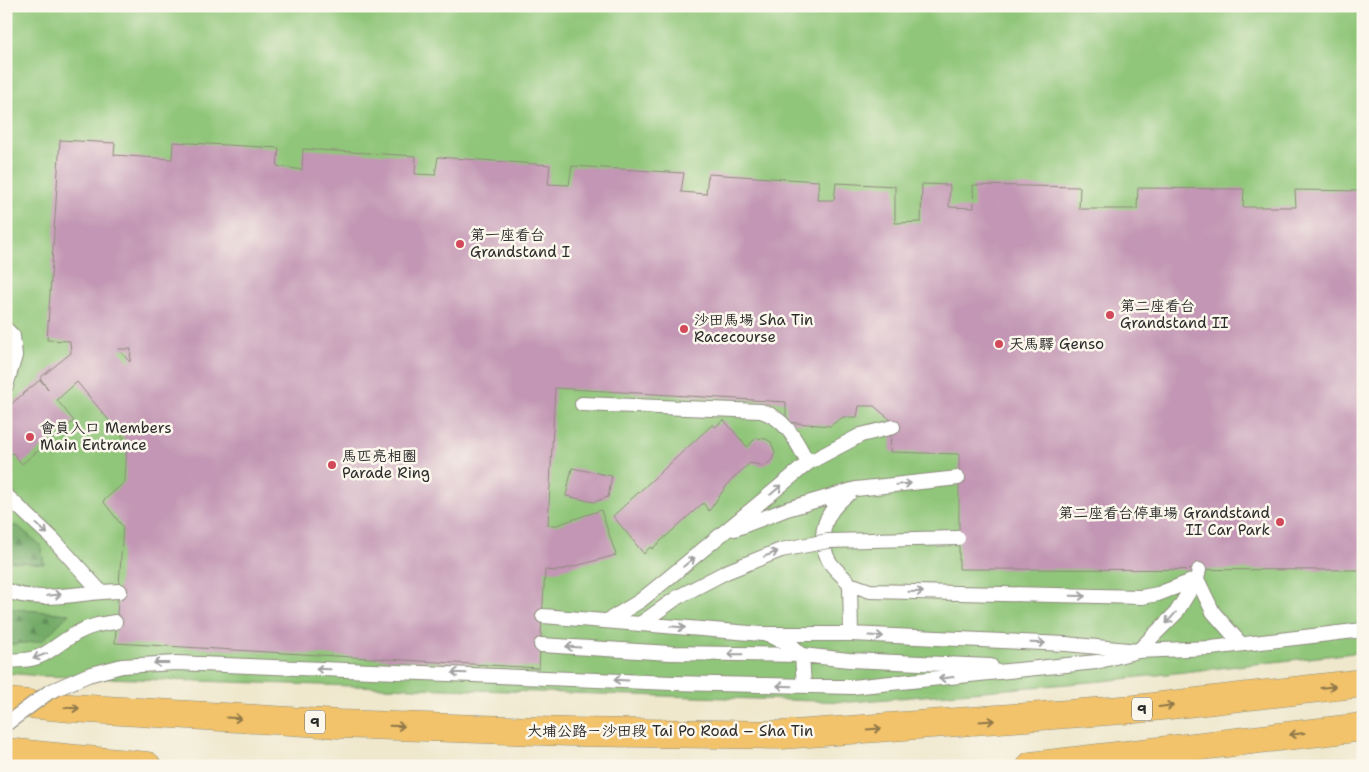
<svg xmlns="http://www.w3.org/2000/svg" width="1369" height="772" font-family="'Shantell Sans','LXGW WenKai TC',sans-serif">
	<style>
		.green { fill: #90c679; stroke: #5e7852 }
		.forest { fill: url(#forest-firs); stroke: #506b4a }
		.building { fill: #c296b4; fill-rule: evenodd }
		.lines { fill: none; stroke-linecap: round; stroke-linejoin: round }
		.service-casing { stroke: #8d8a7c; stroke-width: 16 }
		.motorway-casing { stroke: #8d8a7c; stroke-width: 29 }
		.service { stroke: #fff; stroke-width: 14 }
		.motorway { stroke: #f2c36a; stroke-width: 28 }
		.service-bridge-casing { stroke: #8d8a7c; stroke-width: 16; stroke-linecap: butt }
		.service-bridge { stroke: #fff; stroke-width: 14 }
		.oneway { stroke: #a0a0a0 }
		.oneway2 { stroke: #8e774a }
		.poi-dot { fill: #d1495b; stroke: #fbf7ec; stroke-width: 2 }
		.labels { text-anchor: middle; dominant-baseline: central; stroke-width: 5; stroke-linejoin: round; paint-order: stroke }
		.shield { fill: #fbf7ec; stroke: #696865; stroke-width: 1 }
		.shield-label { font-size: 14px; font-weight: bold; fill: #2b2b2b }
		.poi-label { font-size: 15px; fill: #2b2b2b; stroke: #fbf7ec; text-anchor: start }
		.street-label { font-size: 15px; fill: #2b2b2b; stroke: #fbf7ec }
	</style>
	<defs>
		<pattern id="forest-firs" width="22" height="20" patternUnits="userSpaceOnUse" patternTransform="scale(1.25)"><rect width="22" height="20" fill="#74ab69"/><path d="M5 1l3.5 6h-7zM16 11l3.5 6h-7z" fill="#5f8b57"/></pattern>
	</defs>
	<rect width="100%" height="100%" fill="#fbf7ec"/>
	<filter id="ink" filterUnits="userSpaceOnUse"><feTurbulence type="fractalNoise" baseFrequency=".02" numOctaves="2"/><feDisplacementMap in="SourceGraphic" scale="10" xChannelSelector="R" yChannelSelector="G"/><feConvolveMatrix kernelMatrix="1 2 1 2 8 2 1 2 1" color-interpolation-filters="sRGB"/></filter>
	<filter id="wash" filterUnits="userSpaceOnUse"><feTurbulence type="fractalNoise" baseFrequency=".0096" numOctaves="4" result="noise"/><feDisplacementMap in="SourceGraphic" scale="20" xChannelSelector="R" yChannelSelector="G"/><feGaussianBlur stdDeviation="1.12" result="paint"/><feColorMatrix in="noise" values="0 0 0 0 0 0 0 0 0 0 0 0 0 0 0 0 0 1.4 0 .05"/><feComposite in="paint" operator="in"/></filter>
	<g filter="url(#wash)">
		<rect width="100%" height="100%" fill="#efe8cd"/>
		<!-- green -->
		<path class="green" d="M6,6H1363V652L1103,681L851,702L41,676L6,673Z"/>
		<!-- forest -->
		<path class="forest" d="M6,526H18L41,546L44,564L7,561Z
			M6,606L14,609L69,614L42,641L6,645Z"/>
		<g id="blocks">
			<!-- building -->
			<path class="building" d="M60,140L115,143L114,155L172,159L173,142L279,148L277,166L302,170L303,149L416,156L415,174L435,175L438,157L550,165L548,184L569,185L572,166L684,173L681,192L706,194L708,174L819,181L817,200H834L836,183L895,186V223L921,222L922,184L950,185L949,207L974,208L973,185L1080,187L1079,209H1137L1138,188L1244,189L1243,207H1296L1295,190L1363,191V570L959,569V454L890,452L892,421L874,406H859L857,417H843L830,426L786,422V402L555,388L548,525H557L601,510L616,555L557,571L545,570L539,668L115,643L123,527L103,501L125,482L127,442L77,382L57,400L74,421L22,464L13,453L6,459V408L40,380L49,390L40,378L71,353L70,341L47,340ZM118,349H131L130,362Z
				M724,420L747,447L756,438L766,439L771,442L775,452L772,460L764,466L750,463L730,481L709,511L703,503L652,549L650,547L644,554L613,516L713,424L715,427Z
				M572,468L612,476L608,497L594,502L566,496Z"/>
		</g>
	</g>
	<g filter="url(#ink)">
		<use href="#blocks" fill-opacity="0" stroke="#8d8a7c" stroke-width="1"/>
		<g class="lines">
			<defs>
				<path id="service" d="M6,329L13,336L15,356L6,386
					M582,404L761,411C787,419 796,441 808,463
					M850,493C827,509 815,533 829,561C834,569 844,577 850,584L851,634
					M6,495L53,539L100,591
					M735,529L787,509L856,489L958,478
					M1197,579L1213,612L1241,644
					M850,584L870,591L1142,597L1158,594L1197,579
					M6,590C37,605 86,591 120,591
					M543,616L762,634H851L1066,644L1138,651L1211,648L1363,630
					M607,621L640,601L666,580L808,463L861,435L893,427
					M640,624L678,597L726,572
					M772,637L789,643L802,655L804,686
					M541,645L670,653L802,655L849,660L991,666
					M6,660C46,663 47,649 77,633C89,626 101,624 115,622
					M372,671L672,683L852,687L1096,662L1138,651L1176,613L1197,579L1199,570"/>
				<path id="motorway" d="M6,702L72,708L339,724L569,732L781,735L1135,709L1363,683
					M6,752L147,766
					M1031,766L1363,727"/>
			</defs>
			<!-- service casing -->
			<use href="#service" class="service-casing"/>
			<!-- motorway casing -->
			<use href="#motorway" class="motorway-casing"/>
			<!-- service -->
			<use href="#service" class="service"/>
			<!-- motorway -->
			<use href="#motorway" class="motorway"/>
			<defs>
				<path id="service-bridge" d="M726,572L781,550L828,541L958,538
					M6,724L49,692L88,675L122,666L176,663L372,671"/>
			</defs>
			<!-- service-bridge casing -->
			<use href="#service-bridge" class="service-bridge-casing"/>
			<!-- service-bridge -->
			<use href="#service-bridge" class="service-bridge"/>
		</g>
		<!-- one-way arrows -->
		<defs><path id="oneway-shaft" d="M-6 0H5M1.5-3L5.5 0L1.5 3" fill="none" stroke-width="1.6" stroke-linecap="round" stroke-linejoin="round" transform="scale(1.25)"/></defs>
		<g class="oneway">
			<use href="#oneway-shaft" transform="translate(904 484) rotate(-6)"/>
			<use href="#oneway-shaft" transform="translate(776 490) rotate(-40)"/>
			<use href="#oneway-shaft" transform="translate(42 529) rotate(42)"/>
			<use href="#oneway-shaft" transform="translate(771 554) rotate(-21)"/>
			<use href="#oneway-shaft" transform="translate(689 562) rotate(-39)"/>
			<use href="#oneway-shaft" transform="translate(916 592) rotate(1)"/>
			<use href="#oneway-shaft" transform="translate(54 595) rotate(-5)"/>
			<use href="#oneway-shaft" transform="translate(1078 596) rotate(1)"/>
			<use href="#oneway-shaft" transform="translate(1171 618) rotate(131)"/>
			<use href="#oneway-shaft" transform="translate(678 627) rotate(5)"/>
			<use href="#oneway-shaft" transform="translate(876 636) rotate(3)"/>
			<use href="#oneway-shaft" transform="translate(1038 643) rotate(2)"/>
			<use href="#oneway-shaft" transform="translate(573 647) rotate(-176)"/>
			<use href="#oneway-shaft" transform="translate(735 654) rotate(-179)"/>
			<use href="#oneway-shaft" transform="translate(40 656) rotate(159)"/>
			<use href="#oneway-shaft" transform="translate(161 663) rotate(180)"/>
			<use href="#oneway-shaft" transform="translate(323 669) rotate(-178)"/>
			<use href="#oneway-shaft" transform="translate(459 673) rotate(-178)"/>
			<use href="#oneway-shaft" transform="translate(946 678) rotate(173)"/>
			<use href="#oneway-shaft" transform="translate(621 680) rotate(-177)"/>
			<use href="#oneway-shaft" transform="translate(784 686) rotate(-178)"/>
		</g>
		<g class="oneway2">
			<use href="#oneway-shaft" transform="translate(1328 687) rotate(-7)"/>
			<use href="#oneway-shaft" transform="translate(1166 706) rotate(-7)"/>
			<use href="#oneway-shaft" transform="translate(72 708) rotate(4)"/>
			<use href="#oneway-shaft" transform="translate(234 718) rotate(3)"/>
			<use href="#oneway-shaft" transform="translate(987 721) rotate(-4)"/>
			<use href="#oneway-shaft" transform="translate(397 726) rotate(2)"/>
			<use href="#oneway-shaft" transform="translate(874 729) rotate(-4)"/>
			<use href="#oneway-shaft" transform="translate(1297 734) rotate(173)"/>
		</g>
	</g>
	<!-- markers -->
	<g class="poi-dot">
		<circle cx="460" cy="244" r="5"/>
		<circle cx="1110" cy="315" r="5"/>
		<circle cx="684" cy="329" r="5"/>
		<circle cx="999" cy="344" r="5"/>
		<circle cx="30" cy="437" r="5"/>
		<circle cx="332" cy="465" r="5"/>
		<circle cx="1280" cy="522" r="5"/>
	</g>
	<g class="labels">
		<!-- shield labels -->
		<g class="shield">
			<rect x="1132" y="697.5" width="20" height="23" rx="4"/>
			<rect x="305" y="710.5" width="20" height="23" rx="4"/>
		</g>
		<g class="shield-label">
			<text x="1142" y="709">9</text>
			<text x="315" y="722">9</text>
		</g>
		<!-- poi labels -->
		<g class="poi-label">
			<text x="470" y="235">第一座看台<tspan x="470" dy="17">Grandstand I</tspan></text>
			<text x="1120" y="306">第二座看台<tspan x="1120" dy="17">Grandstand II</tspan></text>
			<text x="694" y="320">沙田馬場 Sha Tin<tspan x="694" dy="17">Racecourse</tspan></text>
			<text x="1009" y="344">天馬驛 Genso</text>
			<text x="40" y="428">會員入口 Members<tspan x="40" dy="17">Main Entrance</tspan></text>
			<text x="342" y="456">馬匹亮相圈<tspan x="342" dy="17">Parade Ring</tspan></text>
			<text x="1270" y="513" text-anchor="end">第二座看台停車場 Grandstand<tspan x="1270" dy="17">II Car Park</tspan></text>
		</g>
		<!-- street labels -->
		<g class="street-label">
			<text x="670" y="731">大埔公路－沙田段 Tai Po Road – Sha Tin</text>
		</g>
	</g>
	<!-- margin -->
	<rect width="1369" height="772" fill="none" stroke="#fbf7ec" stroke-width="25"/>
</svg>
